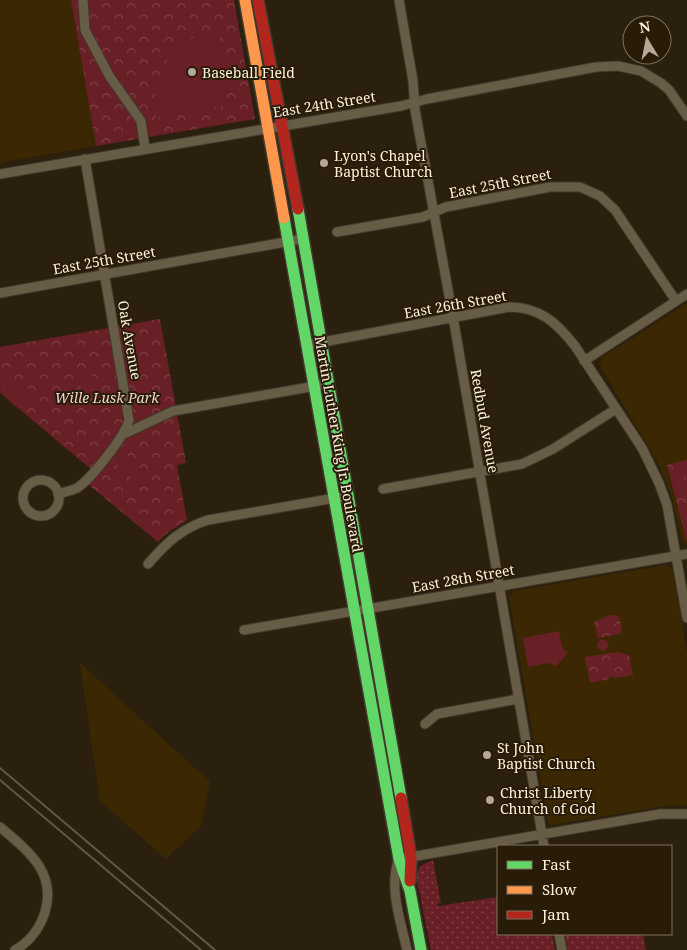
<svg xmlns="http://www.w3.org/2000/svg" width="687" height="950" font-family="'Noto Serif',serif">
	<style>
		.built { fill: #3b2803 }
		.grass { fill: url(#grass-dots) }
		.park { fill: url(#park-crowns) }
		.pitch { fill: #681f26 }
		.lines { fill: none; stroke-linecap: round; stroke-linejoin: round }
		.street-casing { stroke: #41392d; stroke-width: 11 }
		.fast-casing { stroke: #41392d; stroke-width: 14 }
		.slow-casing { stroke: #41392d; stroke-width: 14 }
		.jam-casing { stroke: #41392d; stroke-width: 14 }
		.street { stroke: #675c45; stroke-width: 9 }
		.fast { stroke: #63d668; stroke-width: 11 }
		.slow { stroke: #ff974d; stroke-width: 11 }
		.jam { stroke: #b3261e; stroke-width: 11 }
		.rail { stroke: #625848; stroke-width: 2 }
		.poi-dot { fill: #b4a896; stroke: #281c08; stroke-width: 2 }
		.labels { text-anchor: middle; dominant-baseline: central; stroke-width: 4; stroke-linejoin: round; paint-order: stroke }
		.poi-label { font-size: 14px; fill: #fef2df; stroke: #281c08; text-anchor: start }
		.street-label { font-size: 14px; fill: #fef2df; stroke: #281c08 }
		.park-label { font-size: 14px; font-style: italic; fill: #f2d2d2; stroke: #281c08 }
	</style>
	<defs>
		<pattern id="grass-dots" width="8" height="8" patternUnits="userSpaceOnUse" patternTransform="scale(1.25)"><rect width="8" height="8" fill="#681f26"/><path d="M2 2h.1M6 6h.1" fill="none" stroke="#7f4045" stroke-width="1.8" stroke-linecap="round"/></pattern>
		<pattern id="park-crowns" width="20" height="18" patternUnits="userSpaceOnUse" patternTransform="scale(1.25)"><rect width="20" height="18" fill="#681f26"/><path d="M2 6a3 3 0 1 1 6 0M12 15a3 3 0 1 1 6 0" fill="none" stroke="#7f4045"/></pattern>
	</defs>
	<rect width="100%" height="100%" fill="#2b200e"/>
	<!-- built -->
	<path class="built" d="M0,0H71L96,146L0,163Z
		M687,303V546L682,541L672,497L659,465L599,364L603,357Z
		M665,565L670,567L673,572L687,653V806L671,805L551,825L548,822L509,597L515,591Z
		M80,663L210,782L201,826L166,859L100,801Z"/>
	<!-- grass -->
	<path class="grass" d="M433,860L441,903L437,904L438,906L498,897V934H552L555,950H431L416,876L420,866Z
		M565,934H643L646,950H568Z"/>
	<!-- park -->
	<path class="park" d="M71,0H234L255,119L96,146Z
		M160,319L186,463L177,465L187,520L167,533L158,542L89,485L98,475L0,393V347Z
		M687,460V542L667,465Z
		M611,615H616L620,619L622,631L619,634L598,638L594,622Z
		M597.5 645a5.5 5.5 0 1 1 11 0a5.5 5.5 0 1 1-11 0Z
		M617,652L629,655L633,675L614,678L613,676L609,677V679L590,683L585,657Z"/>
	<!-- pitch -->
	<path class="pitch" d="M219,32L227,99L223,106L156,118C149,76 173,33 219,32Z
		M91,370L96,397L83,399L78,373Z
		M19,379L26,383L30,394L27,401L17,406L0,391L10,380Z
		M126,455L146,473L137,483L117,465Z
		M682,469L687,495L677,497L670,472Z
		M687,508V536L680,510Z
		M559,631L562,647L568,653L556,666L548,663L528,667L523,638Z"/>
	<g class="lines">
		<defs>
			<path id="street" d="M83,0L85,30L110,77L141,121L145,148
				M399,0L413,81L415,110L453,317L544,846
				M0,174L401,106L427,99L596,67L618,66L641,71L661,83L669,90L687,116
				M337,232L423,217L446,207L550,187H580L600,196L615,210L676,301
				M0,293L302,239
				M307,345L509,307C540,307 557,323 575,346L642,448L659,483L667,505L687,618
				M584,361L687,294
				M124,434L173,411L327,384
				M23 498a18 18 0 1 1 36 0a18 18 0 1 1-36 0Z
				M383,489L522,464L553,449L616,409
				M58,494C64,492 71,491 77,488C91,479 125,436 129,420L85,159
				M148,564C166,543 182,528 208,520L347,496
				M244,630L687,554
				M425,724L437,714L518,699
				M0,827C27,850 57,872 45,912C40,928 31,941 15,950
				M559,934L562,950
				M407,950C401,922 388,887 399,859L660,814H687"/>
			<path id="fast" d="M298,209L401,798
				M284,218L399,859L410,891L421,950"/>
			<path id="slow" d="M245,0L284,218"/>
			<path id="jam" d="M258,0L298,209
				M401,798L411,857L410,881"/>
		</defs>
		<!-- street casing -->
		<use href="#street" class="street-casing"/>
		<!-- fast casing -->
		<use href="#fast" class="fast-casing"/>
		<!-- slow casing -->
		<use href="#slow" class="slow-casing"/>
		<!-- jam casing -->
		<use href="#jam" class="jam-casing"/>
		<!-- street -->
		<use href="#street" class="street"/>
		<!-- fast -->
		<use href="#fast" class="fast"/>
		<!-- slow -->
		<use href="#slow" class="slow"/>
		<!-- jam -->
		<use href="#jam" class="jam"/>
		<!-- rail -->
		<path class="rail" d="M0,768L215,950
			M0,780L201,950"/>
	</g>
	<!-- markers -->
	<g class="poi-dot">
		<circle cx="192" cy="72" r="5"/>
		<circle cx="324" cy="163" r="5"/>
		<circle cx="487" cy="755" r="5"/>
		<circle cx="490" cy="800" r="5"/>
	</g>
	<g class="labels">
		<!-- poi labels -->
		<g class="poi-label">
			<text x="202" y="72">Baseball Field</text>
			<text x="334" y="155">Lyon's Chapel<tspan x="334" dy="16">Baptist Church</tspan></text>
			<text x="497" y="747">St John<tspan x="497" dy="16">Baptist Church</tspan></text>
			<text x="500" y="792">Christ Liberty<tspan x="500" dy="16">Church of God</tspan></text>
		</g>
		<!-- street labels -->
		<g class="street-label">
			<text transform="translate(324 104) rotate(-9)">East 24th Street</text>
			<text transform="translate(500 183) rotate(-11)">East 25th Street</text>
			<text transform="translate(104 260) rotate(-10)">East 25th Street</text>
			<text transform="translate(455 304) rotate(-10)">East 26th Street</text>
			<text transform="translate(130 340) rotate(80)">Oak Avenue</text>
			<text transform="translate(485 421) rotate(80)">Redbud Avenue</text>
			<text transform="translate(339 444) rotate(80)">Martin Luther King Jr. Boulevard</text>
			<text transform="translate(463 578) rotate(-10)">East 28th Street</text>
		</g>
		<!-- park labels -->
		<g class="park-label">
			<text x="107" y="397">Wille Lusk Park</text>
		</g>
	</g>
	<!-- legend -->
	<rect x="497" y="845" width="175" height="90" fill="#281c08" stroke="#7e725e"/>
	<rect x="507" y="861" width="25" height="8" fill="#63d668" stroke="#7e725e"/>
	<text x="542" y="870" font-size="15" fill="#fef2df">Fast</text>
	<rect x="507" y="886" width="25" height="8" fill="#ff974d" stroke="#7e725e"/>
	<text x="542" y="895" font-size="15" fill="#fef2df">Slow</text>
	<rect x="507" y="911" width="25" height="8" fill="#b3261e" stroke="#7e725e"/>
	<text x="542" y="920" font-size="15" fill="#fef2df">Jam</text>
	<!-- north arrow -->
	<g transform="translate(647 40) rotate(350)"><circle r="24" fill="#281c08" stroke="#7e725e"/>
	<path d="M0-4L9 19L0 12L-9 19Z" fill="#b4a896"/>
	<text y="-8" font-size="14" font-weight="bold" text-anchor="middle" fill="#fef2df">N</text>
	</g>
</svg>
